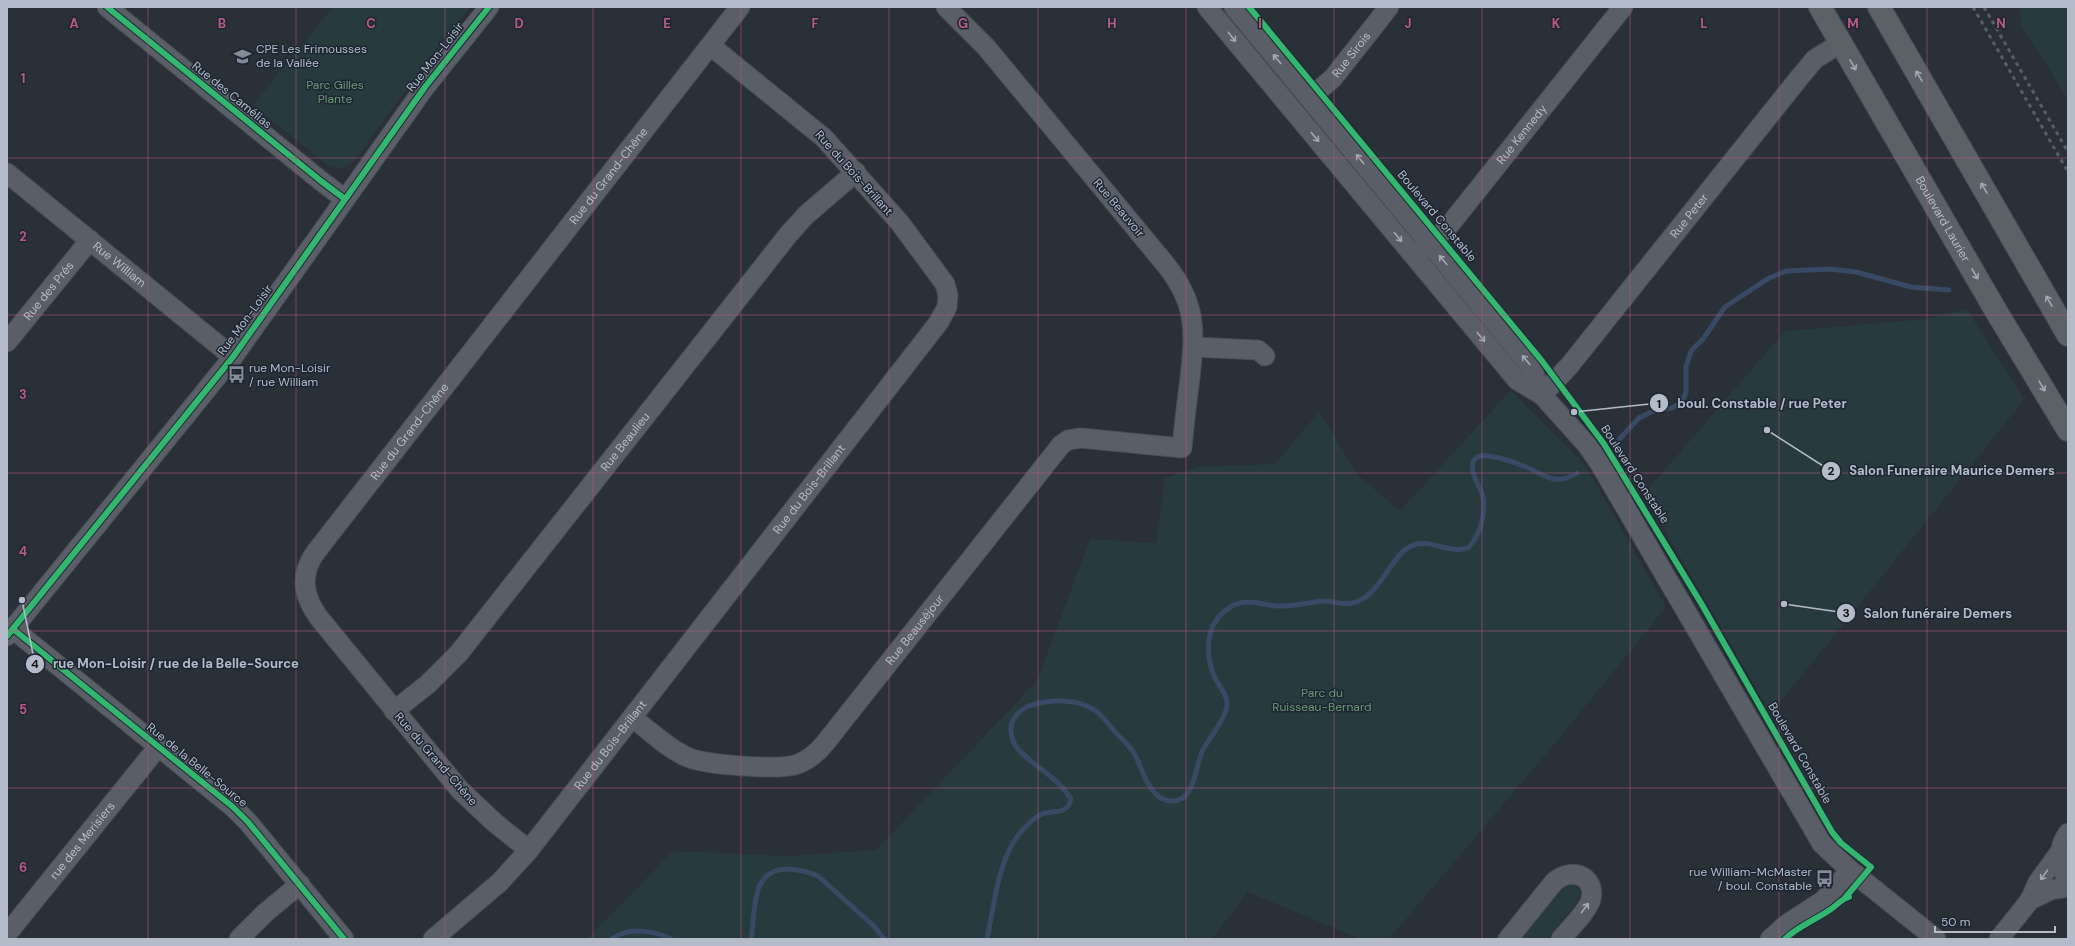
<svg xmlns="http://www.w3.org/2000/svg" width="2075" height="946" font-family="'DM Sans',sans-serif">
	<style>
		.green { fill: #273a3e }
		.lines { fill: none; stroke-linecap: round; stroke-linejoin: round }
		.stream { stroke: #384963; stroke-width: 5 }
		.minor-casing { stroke: #484c53; stroke-width: 21 }
		.major-casing { stroke: #484c55; stroke-width: 24 }
		.minor { stroke: #5a5e66; stroke-width: 19 }
		.major { stroke: #5c6168; stroke-width: 22 }
		.rail { stroke: #595d64; stroke-width: 3; stroke-dasharray: 4 4; stroke-linecap: butt }
		.cycleway-casing { stroke: #1d2633; stroke-width: 8 }
		.cycleway { stroke: #33b770; stroke-width: 6 }
		.oneway { stroke: #a2a9b5 }
		.oneway2 { stroke: #a2aab6 }
		.grid { fill: none; stroke: #bc5a87; stroke-width: 1; stroke-opacity: 0.55 }
		.labels { text-anchor: middle; dominant-baseline: central; stroke-width: 3; stroke-linejoin: round; paint-order: stroke }
		.poi-label { font-size: 12px; fill: #b4bcc9; stroke: #1d2633; text-anchor: start }
		.street-label { font-size: 12px; fill: #b4bcc9; stroke: #1d2633 }
		.park-label { font-size: 12px; fill: #6b9a76; stroke: #1d2633 }
		.grid-label { font-size: 13px; text-anchor: middle; font-weight: bold; fill: #bc5a87; stroke: #1d2633; stroke-width: 3; stroke-linejoin: round; paint-order: stroke }
		.leader { fill: none; stroke: #b4bcc9; stroke-width: 1.5 }
		.callout-dot { fill: #b4bcc9; stroke: #1d2633; stroke-width: 1.5 }
		.mark-label { font-size: 12px; text-anchor: middle; font-weight: bold; fill: #111 }
		.callout-label { font-size: 13px; text-anchor: middle; font-weight: bold; fill: #b4bcc9; stroke: #1d2633; stroke-width: 3; stroke-linejoin: round; paint-order: stroke }
	</style>
	<rect width="100%" height="100%" fill="#2a3038"/>
	<!-- green -->
	<path class="green" d="M333,7H471L435,50L354,161C347,169 339,169 330,167L253,105Z
		M2019,7H2068V99L2021,26Z
		M1967,309L2024,400L1771,714L1644,494L1785,331L1925,319Z
		M1511,390C1535,418 1564,440 1587,468L1666,607L1557,741L1389,939H1360L1248,892L1212,939H587L673,851L788,856L876,850L1037,681L1090,539L1156,543L1165,478L1198,467L1275,464L1319,412L1359,476L1400,511Z
		M1573,883C1580,887 1582,892 1579,899L1548,939H1520L1560,888L1564,884Z"/>
	<g class="lines">
		<!-- stream -->
		<path class="stream" d="M1615,444L1639,418L1653,411L1672,408L1681,403L1686,393V367L1691,351L1703,339L1725,307L1769,278L1786,271L1830,269L1856,272L1911,287L1949,290
			M612,939C629,926 654,931 671,939
			M751,939C756,912 749,869 788,869C799,870 808,871 818,876L874,926L884,939
			M987,939C994,907 998,860 1019,834C1025,827 1033,818 1042,814C1054,809 1067,816 1071,799C1058,777 1035,768 1018,749C1014,745 1011,737 1011,731C1010,720 1019,710 1029,706C1049,699 1078,698 1096,711C1103,716 1109,725 1115,732C1121,738 1129,745 1134,753C1142,767 1146,789 1161,798C1169,803 1180,802 1186,795C1195,786 1197,762 1203,750C1209,738 1228,716 1227,703C1227,694 1219,686 1215,678C1204,653 1205,621 1232,606C1247,598 1260,604 1276,606C1292,607 1308,602 1324,601C1333,601 1343,605 1352,603C1378,599 1389,559 1409,547C1428,536 1449,555 1468,548C1480,536 1486,514 1483,497C1481,488 1474,480 1473,471C1467,443 1509,461 1521,465C1544,473 1553,488 1577,473"/>
		<defs>
			<g id="minor">
				<path d="M107,7L321,181L345,199"/>
				<path d="M1207,7L1517,380L1542,395L1587,445L1600,464L1822,844L1850,870L1936,939"/>
				<path d="M1234,7L1532,368L1542,395"/>
				<path id="s1" d="M1310,98L1333,78L1389,7"/>
				<path id="s2" d="M7,173L233,357"/>
				<path id="s3" d="M1419,251L1448,227L1623,7"/>
				<path id="s4" d="M7,342L90,240"/>
				<path d="M1194,347L1258,350L1265,356"/>
				<path id="s5" d="M1542,395L1570,365L1799,78L1815,59L1841,43"/>
				<path d="M13,629L233,807L248,822L344,939"/>
				<path d="M7,636L233,357L425,87L489,7"/>
				<path id="s6" d="M394,711L428,684L459,653L788,235L806,215L856,172"/>
				<path id="s7" d="M633,718C650,731 667,748 687,757C705,765 775,770 795,765C808,761 818,752 826,742L1061,445L1068,440L1081,438L1182,448C1184,425 1187,401 1190,378C1195,331 1197,304 1166,265L986,47L946,7"/>
				<path d="M2068,833C2058,847 2057,865 2068,879"/>
				<path id="s8" d="M529,850L495,823L460,790L320,619C304,598 299,576 315,553L740,7"/>
				<path d="M2030,900L2051,890L2068,887"/>
				<path id="s9" d="M7,934L158,747"/>
				<path d="M239,939L265,913L300,884"/>
				<path id="s10" d="M433,939L500,882L529,850L939,322L947,307L948,295L945,284L900,223L824,138L711,46"/>
				<path d="M1508,939L1554,882C1570,867 1596,875 1591,899C1588,911 1569,929 1561,939"/>
				<path d="M1770,939L1787,924L1824,900L1850,870"/>
				<path d="M1999,939L2030,900L2038,882L2060,852"/>
			</g>
			<g id="major">
				<path id="s11" d="M1820,7L1996,311L2068,430"/>
				<path d="M1879,7L2068,335"/>
			</g>
		</defs>
		<!-- minor casing -->
		<use href="#minor" class="minor-casing"/>
		<!-- major casing -->
		<use href="#major" class="major-casing"/>
		<!-- minor -->
		<use href="#minor" class="minor"/>
		<!-- major -->
		<use href="#major" class="major"/>
		<!-- rail -->
		<path class="rail" d="M1973,7L2068,172
			M1984,7L2068,152"/>
		<defs>
			<path id="cycleway" d="M107,7L321,181L345,199
				M1249,7L1542,361L1604,444L1701,603L1832,832L1841,843L1871,867L1845,898
				M13,629L233,807L248,822L344,939
				M7,636L233,357L425,87L489,7
				M1785,939C1797,927 1813,921 1828,911C1836,907 1839,900 1849,897"/>
		</defs>
		<!-- cycleway casing -->
		<use href="#cycleway" class="cycleway-casing"/>
		<!-- cycleway -->
		<use href="#cycleway" class="cycleway"/>
	</g>
	<!-- one-way arrows -->
	<defs><path id="oneway-shaft" d="M-6 0H5M1.5-3L5.5 0L1.5 3" fill="none" stroke-width="1.6" stroke-linecap="round" stroke-linejoin="round"/></defs>
	<g class="oneway">
		<use href="#oneway-shaft" transform="translate(1232 37) rotate(51)"/>
		<use href="#oneway-shaft" transform="translate(1277 59) rotate(-130)"/>
		<use href="#oneway-shaft" transform="translate(1315 137) rotate(50)"/>
		<use href="#oneway-shaft" transform="translate(1360 159) rotate(-129)"/>
		<use href="#oneway-shaft" transform="translate(1398 237) rotate(50)"/>
		<use href="#oneway-shaft" transform="translate(1443 260) rotate(-130)"/>
		<use href="#oneway-shaft" transform="translate(1481 337) rotate(50)"/>
		<use href="#oneway-shaft" transform="translate(1526 360) rotate(-130)"/>
		<use href="#oneway-shaft" transform="translate(2044 875) rotate(126)"/>
		<use href="#oneway-shaft" transform="translate(1585 908) rotate(-53)"/>
	</g>
	<g class="oneway2">
		<use href="#oneway-shaft" transform="translate(1853 65) rotate(60)"/>
		<use href="#oneway-shaft" transform="translate(1919 76) rotate(-120)"/>
		<use href="#oneway-shaft" transform="translate(1984 188) rotate(-120)"/>
		<use href="#oneway-shaft" transform="translate(1975 274) rotate(60)"/>
		<use href="#oneway-shaft" transform="translate(2049 301) rotate(-120)"/>
		<use href="#oneway-shaft" transform="translate(2042 386) rotate(59)"/>
	</g>
	<!-- grid -->
	<path class="grid" d="M148,7V939M296,7V939M445,7V939M593,7V939M741,7V939M889,7V939M1038,7V939M1186,7V939M1334,7V939M1482,7V939M1630,7V939M1779,7V939M1927,7V939M7,158H2068M7,315H2068M7,473H2068M7,631H2068M7,788H2068"/>
	<!-- icons -->
	<defs>
		<symbol id="school-bare" viewBox="-9 -9 18 18"><path d="M0-5L7-2L0 1L-7-2ZM-4 1L0 2.5L4 1V4Q0 6-4 4Z" fill="#848b96" stroke="#1d2633" stroke-width="2.5" paint-order="stroke"/></symbol>
		<symbol id="bus-bare" viewBox="-9 -9 18 18"><path d="M-5-6H5V4H4V6H2V4H-2V6H-4V4H-5ZM-3.5-4V0h7V-4ZM-3.5 1.2v1.5H-2V1.2ZM2 1.2v1.5H3.5V1.2Z" fill="#848b96" stroke="#1d2633" stroke-width="2.5" paint-order="stroke"/></symbol>
	</defs>
	<g fill-rule="evenodd">
		<use href="#school-bare" x="230" y="44" width="25" height="25"/>
		<use href="#bus-bare" x="224" y="362" width="25" height="25"/>
		<use href="#bus-bare" x="1812" y="866" width="25" height="25"/>
	</g>
	<g class="labels">
		<!-- poi labels -->
		<g class="poi-label">
			<text x="256" y="49">CPE Les Frimousses<tspan x="256" dy="14">de la Vallée</tspan></text>
			<text x="249" y="368">rue Mon-Loisir<tspan x="249" dy="14">/ rue William</tspan></text>
			<text x="1812" y="872" text-anchor="end">rue William-McMaster<tspan x="1812" dy="14">/ boul. Constable</tspan></text>
		</g>
		<!-- street labels -->
		<g class="street-label">
			<text stroke="none"><textPath href="#s1" startOffset="60">Rue Sirois</textPath></text>
			<text transform="translate(435 57) rotate(-52)">Rue Mon-Loisir</text>
			<text transform="translate(232 95) rotate(39)">Rue des Camélias</text>
			<text stroke="none"><textPath href="#s3" startOffset="156">Rue Kennedy</textPath></text>
			<text transform="translate(854 173) rotate(48)">Rue du Bois-Brillant</text>
			<text stroke="none"><textPath href="#s8" startOffset="862">Rue du Grand-Chêne</textPath></text>
			<text transform="translate(1119 208) rotate(50)">Rue Beauvoir</text>
			<text stroke="none"><textPath href="#s5" startOffset="232">Rue Peter</textPath></text>
			<text transform="translate(1437 216) rotate(50)">Boulevard Constable</text>
			<text stroke="none"><textPath href="#s11" startOffset="245">Boulevard Laurier</textPath></text>
			<text stroke="none"><textPath href="#s2" startOffset="145">Rue William</textPath></text>
			<text stroke="none"><textPath href="#s4" startOffset="66">Rue des Prés</textPath></text>
			<text transform="translate(245 320) rotate(-54)">Rue Mon-Loisir</text>
			<text stroke="none"><textPath href="#s8" startOffset="538">Rue du Grand-Chêne</textPath></text>
			<text stroke="none"><textPath href="#s6" startOffset="356">Rue Beaulieu</textPath></text>
			<text transform="translate(1635 474) rotate(57)">Boulevard Constable</text>
			<text stroke="none"><textPath href="#s10" startOffset="588">Rue du Bois-Brillant</textPath></text>
			<text stroke="none"><textPath href="#s7" startOffset="358">Rue Beauséjour</textPath></text>
			<text stroke="none"><textPath href="#s10" startOffset="264">Rue du Bois-Brillant</textPath></text>
			<text transform="translate(1800 753) rotate(60)">Boulevard Constable</text>
			<text transform="translate(436 759) rotate(49)">Rue du Grand-Chêne</text>
			<text transform="translate(197 765) rotate(39)">Rue de la Belle-Source</text>
			<text stroke="none"><textPath href="#s9" startOffset="120">rue des Merisiers</textPath></text>
		</g>
		<!-- park labels -->
		<g class="park-label">
			<text x="335" y="85">Parc Gilles<tspan x="335" dy="14">Plante</tspan></text>
			<text x="1322" y="693">Parc du<tspan x="1322" dy="14">Ruisseau-Bernard</tspan></text>
		</g>
	</g>
	<g class="grid-label">
		<text x="74" y="28">A</text>
		<text x="222" y="28">B</text>
		<text x="371" y="28">C</text>
		<text x="519" y="28">D</text>
		<text x="667" y="28">E</text>
		<text x="815" y="28">F</text>
		<text x="963" y="28">G</text>
		<text x="1112" y="28">H</text>
		<text x="1260" y="28">I</text>
		<text x="1408" y="28">J</text>
		<text x="1556" y="28">K</text>
		<text x="1704" y="28">L</text>
		<text x="1853" y="28">M</text>
		<text x="2001" y="28">N</text>
		<text x="23" y="83">1</text>
		<text x="23" y="241">2</text>
		<text x="23" y="399">3</text>
		<text x="23" y="556">4</text>
		<text x="23" y="714">5</text>
		<text x="23" y="872">6</text>
	</g>
	<!-- callouts -->
	<path class="leader" d="M1574 412L1659 403M1767 430L1831 471M1784 604L1846 613M22 600L35 664"/>
	<g class="callout-dot">
		<circle cx="1574" cy="412" r="4"/>
		<circle cx="1767" cy="430" r="4"/>
		<circle cx="1784" cy="604" r="4"/>
		<circle cx="22" cy="600" r="4"/>
		<circle cx="1659" cy="403" r="10"/>
		<circle cx="1831" cy="471" r="10"/>
		<circle cx="1846" cy="613" r="10"/>
		<circle cx="35" cy="664" r="10"/>
	</g>
	<g class="mark-label">
		<text x="1659" y="408">1</text>
		<text x="1831" y="475">2</text>
		<text x="1846" y="617">3</text>
		<text x="35" y="668">4</text>
	</g>
	<g class="callout-label">
		<text x="1762" y="408">boul. Constable / rue Peter</text>
		<text x="1952" y="475">Salon Funeraire Maurice Demers</text>
		<text x="1938" y="618">Salon funéraire Demers</text>
		<text x="176" y="668">rue Mon-Loisir / rue de la Belle-Source</text>
	</g>
	<!-- border -->
	<rect width="2075" height="946" fill="none" stroke="#b4bcc9" stroke-width="16"/>
	<!-- scale -->
	<path d="M1935 926v6h120v-6" fill="none" stroke="#b4bcc9" stroke-width="2"/>
	<text x="1941" y="926" font-size="12" fill="#b4bcc9" stroke="#1d2633" stroke-width="3" paint-order="stroke">50 m</text>
</svg>
